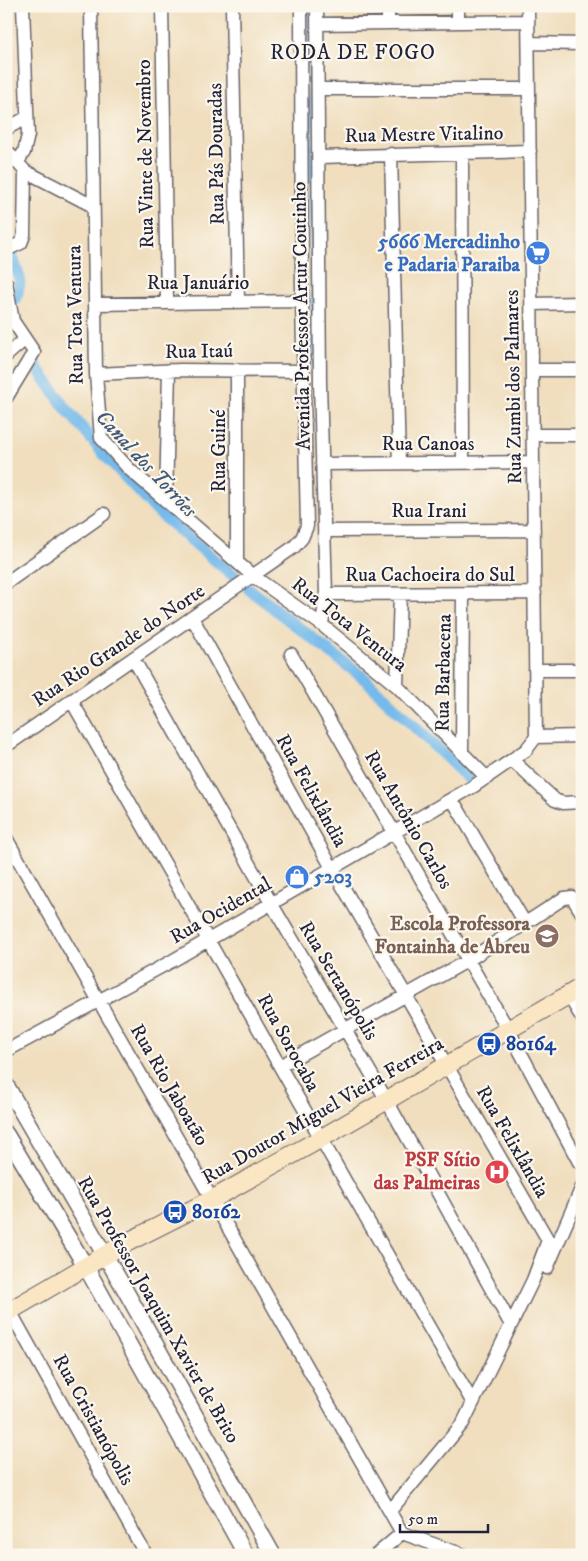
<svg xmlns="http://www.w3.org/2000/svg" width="588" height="1561" font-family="'IM FELL DW Pica',serif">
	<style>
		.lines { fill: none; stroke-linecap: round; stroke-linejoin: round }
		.stream { stroke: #75baeb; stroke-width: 4 }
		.canal { stroke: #75baeb; stroke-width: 12 }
		.minor-casing { stroke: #6a6469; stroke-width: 15 }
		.tertiary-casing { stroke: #6a6469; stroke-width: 18 }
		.secondary-casing { stroke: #6a6469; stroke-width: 20 }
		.minor { stroke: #fff; stroke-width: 12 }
		.tertiary { stroke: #fff; stroke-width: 15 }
		.secondary { stroke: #fbe6c4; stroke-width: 18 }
		.labels { text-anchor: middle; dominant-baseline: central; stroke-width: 4.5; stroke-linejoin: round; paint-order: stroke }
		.street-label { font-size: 20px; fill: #22223b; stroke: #fbf7ec }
		.shop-label { font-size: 20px; font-weight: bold; fill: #366cbe; stroke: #fbf7ec; text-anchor: end }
		.education-label { font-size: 20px; font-weight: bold; fill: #785e54; stroke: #fbf7ec; text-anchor: end }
		.transit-label { font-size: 20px; font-weight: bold; fill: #164399; stroke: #fbf7ec; text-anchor: start }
		.health-label { font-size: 20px; font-weight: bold; fill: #be3a42; stroke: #fbf7ec; text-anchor: end }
		.neighbourhood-label { font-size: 21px; letter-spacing: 1px; fill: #22223b; stroke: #fbf7ec }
		.water-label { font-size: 21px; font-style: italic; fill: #3f5779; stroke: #fbf7ec }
	</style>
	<rect width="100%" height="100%" fill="#fbf7ec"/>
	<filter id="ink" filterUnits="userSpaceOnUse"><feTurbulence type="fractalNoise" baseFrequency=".02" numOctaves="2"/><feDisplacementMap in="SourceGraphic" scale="10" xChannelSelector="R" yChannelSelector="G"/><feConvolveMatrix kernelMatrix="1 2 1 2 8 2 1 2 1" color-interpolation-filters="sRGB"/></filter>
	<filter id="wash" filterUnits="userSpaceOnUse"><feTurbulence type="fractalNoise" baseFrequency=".0096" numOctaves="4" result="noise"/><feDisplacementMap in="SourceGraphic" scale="20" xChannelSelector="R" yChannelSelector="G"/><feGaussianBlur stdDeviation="1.12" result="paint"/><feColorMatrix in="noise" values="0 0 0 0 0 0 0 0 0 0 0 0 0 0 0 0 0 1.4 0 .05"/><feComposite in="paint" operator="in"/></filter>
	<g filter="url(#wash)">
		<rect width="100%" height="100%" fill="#f0debe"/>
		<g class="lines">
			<!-- stream -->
			<path class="stream" d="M309,6L314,373"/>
			<!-- canal -->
			<path class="canal" d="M6,236L20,280L16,299
				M33,362L64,406L103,453L159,513L241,582
				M249,589L366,680L471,781"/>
		</g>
	</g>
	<g filter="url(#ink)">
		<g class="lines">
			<defs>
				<path id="minor" d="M91,6L96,374L101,438L129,469L253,576L322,625L397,686L487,778
					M162,6L167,302
					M232,6L238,302
					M317,6L320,383L326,594L322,625
					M388,6V23
					M458,6V21
					M528,6L536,737
					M318,24L528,21
					M529,43L582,44
					M318,89H529
					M6,129L26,118
					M6,150L25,171L93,206
					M462,153L463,463
					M391,154L399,463
					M320,157L530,151
					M17,163L24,152L28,135L23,6
					M6,250L21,243L24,235L25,171
					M6,283L13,321L34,352L6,398
					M95,304L302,301
					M532,304L582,303
					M6,356L24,340
					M237,370V562
					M532,370H582
					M96,374L180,370L303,371
					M533,435H582
					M322,464L533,462
					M166,501L169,370
					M325,531L534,530
					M6,583L104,514
					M326,594L535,593
					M193,619L332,868L548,1240L533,1280L463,1423L390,1511
					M291,654L509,1031L579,1162
					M133,658L271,903L386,1099L510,1323
					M535,670H582
					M397,686L400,594
					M71,700C206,934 337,1170 473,1403
					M6,746L294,547L302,538L307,526L302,301L301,6
					M462,753L463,594
					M512,760L555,800L563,803L582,802
					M452,799L525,923
					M6,838L402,1533
					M569,996L582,1018
					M6,1051L172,961L474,786L526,750L536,737L582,736
					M280,1066L467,961L564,898L572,897L582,913
					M547,1268L582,1187
					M6,1304L146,1555
					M402,1533L464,1555
					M376,1555L402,1533"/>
				<path id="tertiary" d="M6,1085L124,1288L273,1555
					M6,1134L86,1267L246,1555"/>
				<path id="secondary" d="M6,1313L124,1244L213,1199L320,1139L582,987"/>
			</defs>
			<!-- minor casing -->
			<use href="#minor" class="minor-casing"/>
			<!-- tertiary casing -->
			<use href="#tertiary" class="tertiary-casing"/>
			<!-- secondary casing -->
			<use href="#secondary" class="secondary-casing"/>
			<!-- minor -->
			<use href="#minor" class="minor"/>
			<!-- tertiary -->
			<use href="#tertiary" class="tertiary"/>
			<!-- secondary -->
			<use href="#secondary" class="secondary"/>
		</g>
	</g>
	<!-- icons -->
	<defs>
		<symbol id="supermarket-disc" viewBox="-11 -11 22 22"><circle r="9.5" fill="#3f7fe0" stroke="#fbf7ec"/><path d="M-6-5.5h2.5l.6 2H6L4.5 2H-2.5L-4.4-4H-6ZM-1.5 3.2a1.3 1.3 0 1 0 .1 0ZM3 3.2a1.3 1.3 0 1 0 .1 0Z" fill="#fff"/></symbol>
		<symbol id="shop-disc" viewBox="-11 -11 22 22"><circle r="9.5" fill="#3f7fe0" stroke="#fbf7ec"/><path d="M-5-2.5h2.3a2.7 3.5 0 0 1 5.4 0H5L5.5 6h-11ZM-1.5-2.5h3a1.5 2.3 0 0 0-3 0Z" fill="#fff"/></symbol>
		<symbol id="school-disc" viewBox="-11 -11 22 22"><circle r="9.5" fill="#8d6e63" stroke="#fbf7ec"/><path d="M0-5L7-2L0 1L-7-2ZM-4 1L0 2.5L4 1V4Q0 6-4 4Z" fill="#fff"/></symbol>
		<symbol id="bus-disc" viewBox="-11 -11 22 22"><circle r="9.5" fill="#1a4fb4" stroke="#fbf7ec"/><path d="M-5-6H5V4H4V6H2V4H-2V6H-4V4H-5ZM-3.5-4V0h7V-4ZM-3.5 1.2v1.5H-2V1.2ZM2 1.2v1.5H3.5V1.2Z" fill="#fff"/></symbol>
		<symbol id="hospital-disc" viewBox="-11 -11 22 22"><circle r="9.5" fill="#e0444e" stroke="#fbf7ec"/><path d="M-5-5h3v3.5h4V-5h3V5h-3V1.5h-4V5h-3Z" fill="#fff"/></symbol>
	</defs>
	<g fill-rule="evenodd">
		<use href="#supermarket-disc" x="524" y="239" width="28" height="28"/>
		<use href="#shop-disc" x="283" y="863" width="28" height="28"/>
		<use href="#school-disc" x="533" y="922" width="28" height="28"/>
		<use href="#bus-disc" x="475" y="1030" width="28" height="28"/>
		<use href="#hospital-disc" x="483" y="1158" width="28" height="28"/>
		<use href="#bus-disc" x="161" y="1198" width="28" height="28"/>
	</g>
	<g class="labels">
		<!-- street labels -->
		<g class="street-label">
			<text transform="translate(424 135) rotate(-1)">Rua Mestre Vitalino</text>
			<text transform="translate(146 154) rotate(-91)">Rua Vinte de Novembro</text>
			<text transform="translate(217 154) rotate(-91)">Rua Pás Douradas</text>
			<text x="198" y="283">Rua Januário</text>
			<text transform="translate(76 315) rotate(-91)">Rua Tota Ventura</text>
			<text transform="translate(302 316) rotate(-91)">Avenida Professor Artur Coutinho</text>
			<text transform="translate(199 352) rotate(-1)">Rua Itaú</text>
			<text transform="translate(514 387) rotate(-91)">Rua Zumbi dos Palmares</text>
			<text x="428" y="444">Rua Canoas</text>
			<text transform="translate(219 451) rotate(-90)">Rua Guiné</text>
			<text x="429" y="511">Rua Irani</text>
			<text x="430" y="575">Rua Cachoeira do Sul</text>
			<text transform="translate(349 625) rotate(38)">Rua Tota Ventura</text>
			<text transform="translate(119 646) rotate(-34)">Rua Rio Grande do Norte</text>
			<text transform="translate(444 673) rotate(-89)">Rua Barbacena</text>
			<text transform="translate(311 791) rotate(61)">Rua Felixlândia</text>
			<text transform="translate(408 820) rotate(60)">Rua Antônio Carlos</text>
			<text transform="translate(221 911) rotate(-30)">Rua Ocidental</text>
			<text transform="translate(338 981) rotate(59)">Rua Sertanópolis</text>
			<text transform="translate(288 1043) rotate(61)">Rua Sorocaba</text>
			<text transform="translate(169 1085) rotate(60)">Rua Rio Jaboatão</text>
			<text transform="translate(323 1111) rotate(-30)">Rua Doutor Miguel Vieira Ferreira</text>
			<text transform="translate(512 1142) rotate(60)">Rua Felixlândia</text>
			<text transform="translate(158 1310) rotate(60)">Rua Professor Joaquim Xavier de Brito</text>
			<text transform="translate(93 1420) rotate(61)">Rua Cristianópolis</text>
		</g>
		<!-- shop labels -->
		<g class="shop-label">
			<text x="520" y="242">5666 Mercadinho<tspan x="520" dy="23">e Padaria Paraiba</tspan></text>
			<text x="314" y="877" text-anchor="start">5203</text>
		</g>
		<!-- education labels -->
		<g class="education-label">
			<text x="530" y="924">Escola Professora<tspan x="530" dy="23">Fontainha de Abreu</tspan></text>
		</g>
		<!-- transit labels -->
		<g class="transit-label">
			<text x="506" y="1044">80164</text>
			<text x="192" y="1212">80162</text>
		</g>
		<!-- health labels -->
		<g class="health-label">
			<text x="480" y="1160">PSF Sítio<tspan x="480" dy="23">das Palmeiras</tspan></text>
		</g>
		<!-- neighbourhood labels -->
		<g class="neighbourhood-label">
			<text x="353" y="53">RODA DE FOGO</text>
		</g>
		<!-- water labels -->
		<g class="water-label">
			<text transform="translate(146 464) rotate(47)">Canal dos Torrões</text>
		</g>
	</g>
	<!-- margin -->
	<rect width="588" height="1561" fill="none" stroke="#fbf7ec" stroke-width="25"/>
	<!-- scale -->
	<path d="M400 1524v8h88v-8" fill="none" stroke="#22223b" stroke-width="2.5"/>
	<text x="408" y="1524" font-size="15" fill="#22223b" stroke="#fbf7ec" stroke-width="4" paint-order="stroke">50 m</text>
</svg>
